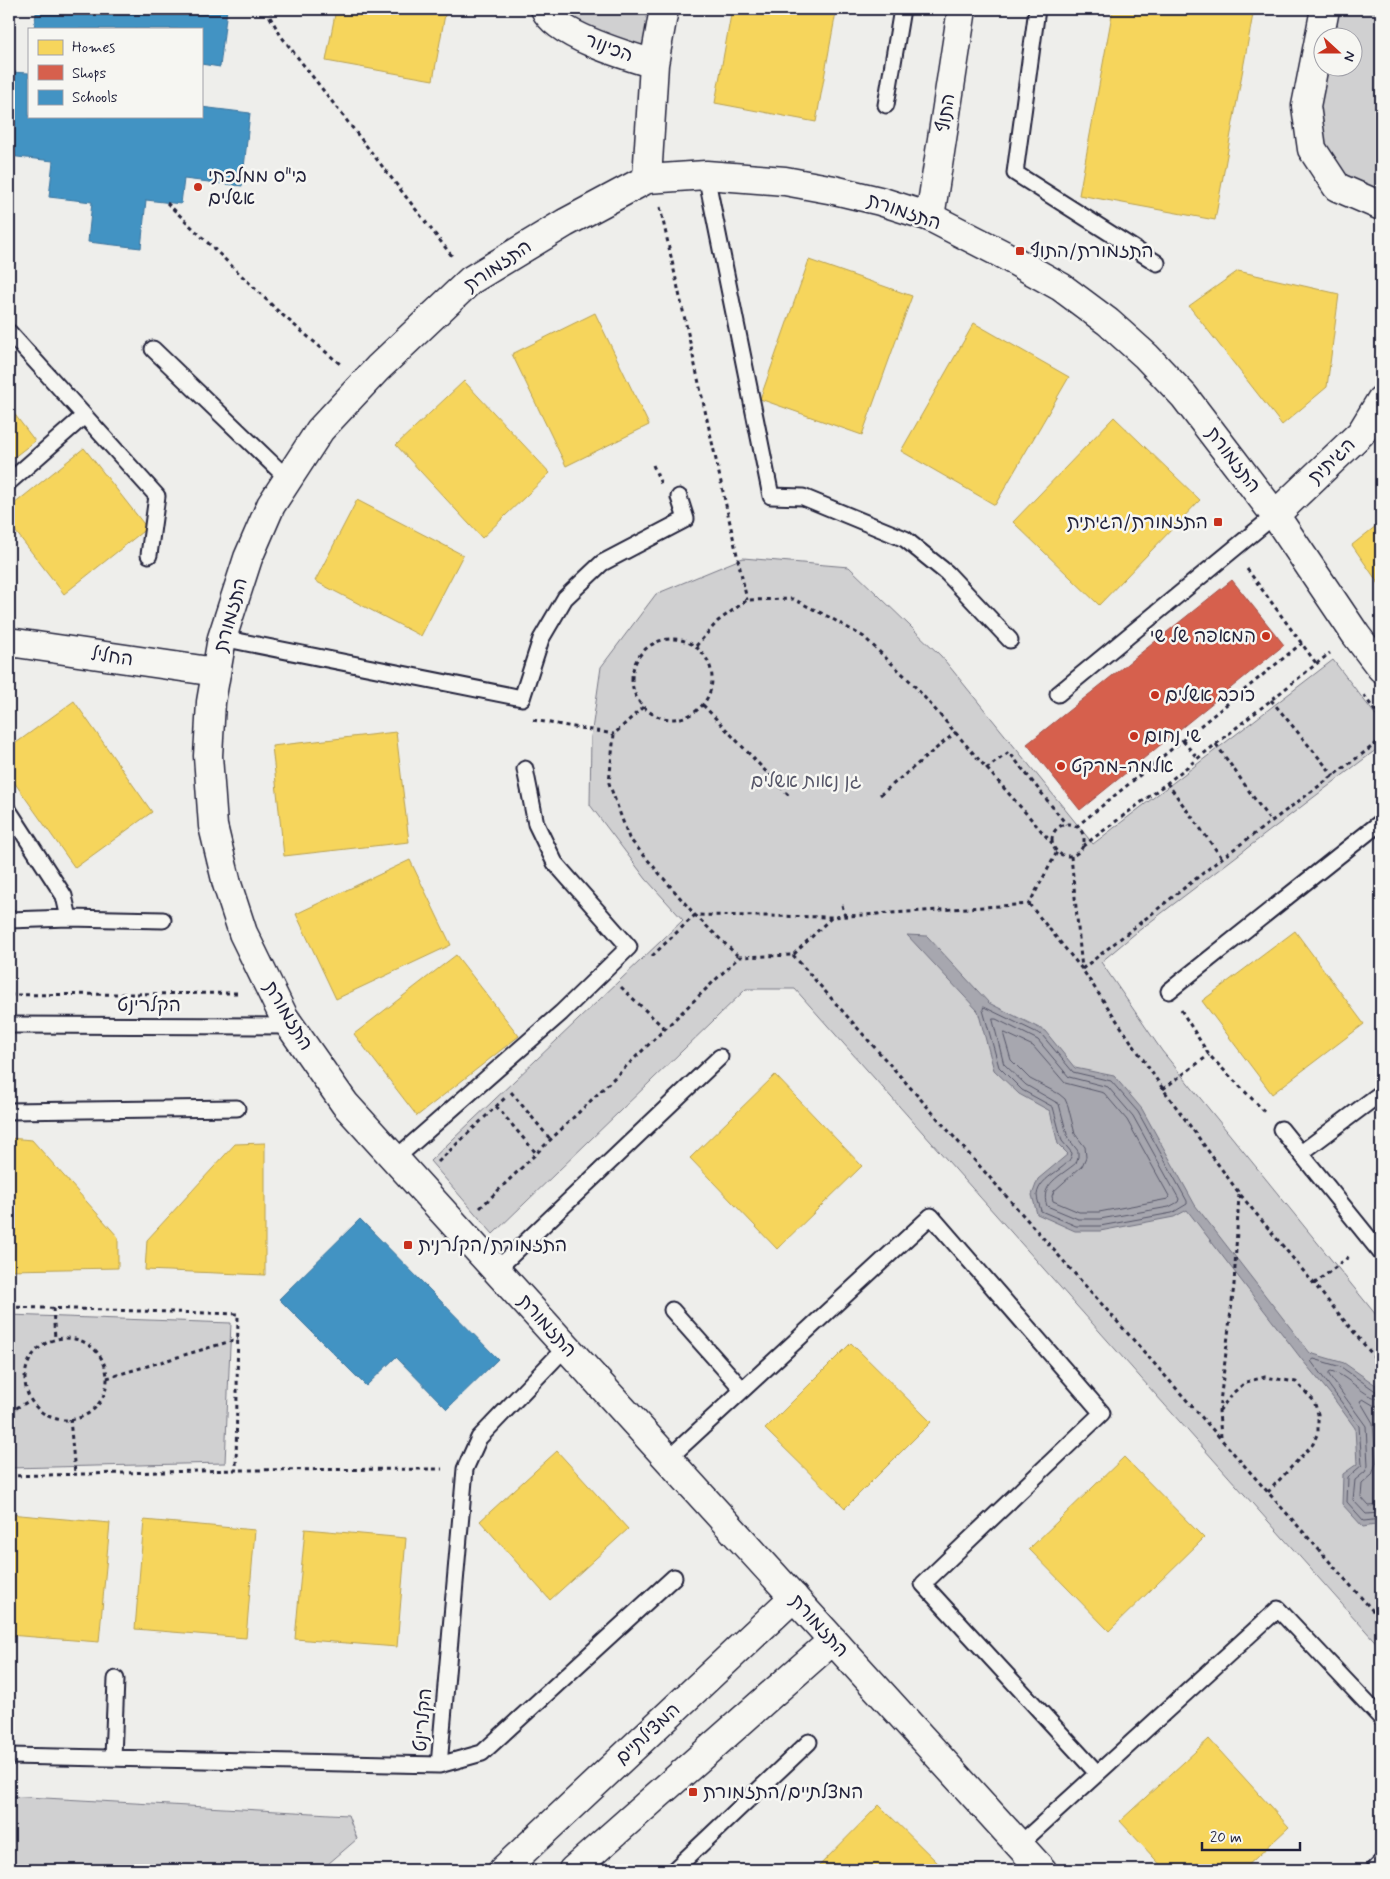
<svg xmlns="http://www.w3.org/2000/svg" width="1390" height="1879" font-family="Mynerve,'Playpen Sans Hebrew',sans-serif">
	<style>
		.green { fill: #d0d0d1; stroke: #797986 }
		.water { fill: #a7a7af; stroke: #727281 }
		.homes { fill: #f6d55c; stroke: #b69f52 }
		.shops { fill: #d6604d; stroke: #a04d48 }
		.schools { fill: #4393c3; stroke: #39719a }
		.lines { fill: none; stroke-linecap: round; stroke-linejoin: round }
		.shore { stroke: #575769; stroke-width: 1 }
		.lane-casing { stroke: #22223b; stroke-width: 19 }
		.street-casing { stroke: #22223b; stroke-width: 31 }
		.secondary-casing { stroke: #22223b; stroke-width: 31 }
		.path { stroke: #22223b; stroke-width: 3; stroke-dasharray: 4 4; stroke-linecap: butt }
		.lane { stroke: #f6f6f2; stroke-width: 15 }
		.street { stroke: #f6f6f2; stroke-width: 28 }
		.secondary { stroke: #f6f6f2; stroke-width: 28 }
		.poi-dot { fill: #c8321e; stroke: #f6f6f2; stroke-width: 2 }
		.labels { text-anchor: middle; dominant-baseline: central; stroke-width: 5; stroke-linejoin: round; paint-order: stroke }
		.street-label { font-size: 19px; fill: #22223b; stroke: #f6f6f2 }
		.poi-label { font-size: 19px; fill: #22223b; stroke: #f6f6f2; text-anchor: start }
		.park-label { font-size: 19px; fill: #565668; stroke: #f6f6f2 }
	</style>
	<rect width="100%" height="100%" fill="#eeeeeb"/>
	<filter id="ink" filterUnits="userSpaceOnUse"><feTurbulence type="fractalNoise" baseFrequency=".02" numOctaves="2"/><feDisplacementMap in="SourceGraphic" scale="10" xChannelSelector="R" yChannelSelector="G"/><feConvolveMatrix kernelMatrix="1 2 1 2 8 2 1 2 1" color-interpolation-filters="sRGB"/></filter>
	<g filter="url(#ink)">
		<!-- green -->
		<path class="green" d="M555,9H655L647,52L610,40Z
			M1337,9H1381V191L1344,175L1325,142L1318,109L1326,68H1352V38L1332,37Z
			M743,558L849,567L941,656L1093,844L1333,660L1381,722V746L1137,932L1101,962L1162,1051L1381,1321V1648L795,989H746L493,1234L430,1161L683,920L646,879L590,805L591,737L601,667L656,594Z
			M9,1315L231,1323L225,1463L9,1468Z
			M9,1796L348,1815L357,1839L321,1870H21L9,1857Z"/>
		<!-- water -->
		<path class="water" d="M907,935L927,936L989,1003L1045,1031L1075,1068L1114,1076L1142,1109L1195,1205L1310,1353L1344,1363L1380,1388L1381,1524L1363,1527L1342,1504L1343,1474L1357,1464L1355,1428L1331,1395L1303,1361L1187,1210L1174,1217L1100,1231H1075L1037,1214L1032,1195L1038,1179L1068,1154L1058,1144L1050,1111L1019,1094L994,1070L978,1011Z"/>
		<!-- homes -->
		<path class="homes" d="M336,9H446L433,80L326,61Z
			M732,9H821L836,12L816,122L715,103Z
			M1113,9H1254L1215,220L1079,195Z
			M809,260L912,296L862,435L760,399Z
			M1238,271L1339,294L1327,387L1282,425L1189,306Z
			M595,313L649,425L566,466L512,354Z
			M974,323L1069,377L995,505L901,451Z
			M464,381L550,473L482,538L396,445Z
			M9,407L35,441L9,461Z
			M1114,417L1200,500L1099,605L1013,522Z
			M84,448L147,528L64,594L9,523V508Z
			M357,500L463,555L421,636L315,581Z
			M1381,522V587L1352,545Z
			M74,701L152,812L75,868L9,775V748Z
			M396,732L409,842L284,856L272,746Z
			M410,860L451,945L336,999L296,914Z
			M1295,931L1364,1024L1272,1094L1202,1001Z
			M456,955L519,1036L417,1116L354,1034Z
			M775,1075L862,1166L777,1249L690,1158Z
			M9,1138L32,1140L118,1237V1268L9,1270Z
			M265,1143V1275L145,1270L147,1240L235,1144Z
			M851,1343L931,1422L845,1508L765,1429Z
			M557,1451L628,1529L550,1600L480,1521Z
			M1124,1457L1204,1538L1109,1631L1029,1549Z
			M9,1514L110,1523L99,1642L9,1635Z
			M144,1520L255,1530L246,1638L135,1629Z
			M305,1529L406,1538L397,1647L295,1639Z
			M1209,1739L1289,1827L1243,1870H1165L1120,1821Z
			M879,1805L945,1870H815Z"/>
		<!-- shops -->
		<path class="shops" d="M1232,580L1284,645L1080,810L1027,744Z"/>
		<!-- schools -->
		<path class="schools" d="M69,9H227L220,67L201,64V29H34L36,13Z
			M9,72L29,73V116H201V107L250,113L242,186L184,179L181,204L146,200L141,248L88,242L92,202L49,197L53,161L9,156Z
			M360,1219L498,1359L447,1409L396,1357L366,1386L279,1299Z"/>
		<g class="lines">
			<!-- shore -->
			<path class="shore" d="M984,1007L1042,1035L1073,1072L1111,1081L1138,1112L1187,1201V1204L1172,1213L1100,1226H1076L1041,1211C1040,1206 1037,1200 1037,1195C1039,1175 1071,1169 1072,1153L1062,1141L1053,1107L1022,1090L999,1067L983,1010Z
				M993,1019H996L1038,1040L1069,1077L1108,1087L1133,1116L1179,1199L1178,1202L1169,1207L1100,1219H1078L1047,1206C1039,1184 1061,1176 1076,1163L1078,1157V1151L1068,1138L1059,1104L1026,1085L1004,1064Z
				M1005,1033L1033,1046L1065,1083L1104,1093L1127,1120L1169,1196L1168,1199L1099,1212H1079L1053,1201L1052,1196L1054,1191L1082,1166L1086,1157L1085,1147L1075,1134L1068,1106L1065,1099L1059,1094L1030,1079L1011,1060L1004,1036Z
				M1381,1393L1377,1392L1341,1367L1314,1359L1311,1361L1359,1426L1362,1465L1348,1477L1347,1502L1364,1521L1381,1519
				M1381,1399C1364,1398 1349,1376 1331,1371L1329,1372V1375L1366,1426L1368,1466L1365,1472L1355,1480L1353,1500L1366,1514L1381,1513
				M1381,1407L1373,1405L1363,1399L1360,1401L1373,1423L1376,1463L1372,1475L1362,1484L1361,1497L1369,1506L1381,1505"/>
			<defs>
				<path id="lane" d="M1037,9L1015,173L1157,263
					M886,105L902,9
					M706,175L771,496L803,497L905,539L947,573L1010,640
					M9,332L157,496L149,555
					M153,349L287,478
					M9,482L84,416
					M222,638L522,698L541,639L565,598L602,563L686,519L679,497
					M1058,694L1275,515
					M9,811L64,896L69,918
					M9,920L69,918L163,920
					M1169,991L1381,822
					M9,1025L289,1026
					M9,1111L237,1108
					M1281,1129L1381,1253
					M1301,1153L1381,1093
					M396,1158L561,1013L629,947L555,863L536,824L525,769
					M496,1270L720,1057
					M672,1310L743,1390
					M668,1459L931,1216L1102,1413L923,1584L1097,1773
					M9,1756L439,1765L465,1469L479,1438L566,1347
					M113,1758L116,1679
					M439,1765L482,1753L674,1577
					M1019,1845L1278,1609L1381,1718
					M674,1870L809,1742
					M1374,1870L1381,1863"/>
				<path id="street" d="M545,9C556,35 627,56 654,64
					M1325,9L1306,106L1312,149L1337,187L1381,206
					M647,179L654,64L664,9
					M930,217L962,9
					M1275,515L1361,433L1381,400
					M9,642L216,672"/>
				<path id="secondary" d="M503,1870L794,1597
					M573,1870L833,1640
					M1042,1870L345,1104L284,1017L243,933L227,884L213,826L208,756L211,702L222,638L248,558L271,505L320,430L378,368L471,280L565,223L647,179L706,175L785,181L834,190L880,201L930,217L1002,254L1061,287L1108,322L1146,356L1184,396L1275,515L1356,635L1381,668"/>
			</defs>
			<!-- lane casing -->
			<use href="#lane" class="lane-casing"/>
			<!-- street casing -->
			<use href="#street" class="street-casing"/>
			<!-- secondary casing -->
			<use href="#secondary" class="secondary-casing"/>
			<!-- path -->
			<path class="path" d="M271,9L270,17L281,36L452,256
				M167,203L279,312L340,364
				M660,207L747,600
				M653,465L661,484
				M1247,569L1316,663
				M632 679a40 40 0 1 1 80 0a40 40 0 1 1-80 0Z
				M696,646L718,621L747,600L793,599L829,617L864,637L911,682L1052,843
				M1364,695L1381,720
				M1271,700L1334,776
				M703,705L791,798
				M643,707L614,734L609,783L629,838L695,915L739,957
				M533,720L614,734
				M1183,741L1198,759
				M1216,744L1271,822
				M986,769L1009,752L1066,824
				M1167,783L1222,858
				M880,795L956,732
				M1052 840a16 16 0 1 1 32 0a16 16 0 1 1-32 0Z
				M1076,827L1302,643
				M1083,846L1167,783L1330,653
				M1071,856L1082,969
				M1029,904L1082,969L1163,1089L1239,1193L1381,1365
				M842,905L845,916
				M793,955L1381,1620
				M652,956L695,915L832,917L1029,904L1057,852
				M1082,969L1222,858L1381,740
				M621,987L665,1029
				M9,995L239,993
				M1181,1010L1209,1055L1266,1113
				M1163,1089L1209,1055
				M511,1092L551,1140
				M496,1106L536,1153
				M438,1162L506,1097
				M480,1208L739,957L793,955L832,917
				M1314,1284L1351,1255
				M9,1307L238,1314L236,1470
				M53,1308L55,1339
				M25 1379a41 41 0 1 1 82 0a41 41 0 1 1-82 0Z
				M107,1378L238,1339
				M1219,1411L1233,1393L1246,1382L1265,1377L1296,1382L1314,1401L1318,1414V1432L1313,1444L1268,1492
				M9,1412L31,1400
				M70,1419L75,1473
				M1221,1437L1219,1411L1234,1285L1239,1194
				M9,1476L236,1470L442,1469"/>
			<!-- lane -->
			<use href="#lane" class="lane"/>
			<!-- street -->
			<use href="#street" class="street"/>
			<!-- secondary -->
			<use href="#secondary" class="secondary"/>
		</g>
	</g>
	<!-- markers -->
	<g class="poi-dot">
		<circle cx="198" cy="187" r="5"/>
		<rect x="1015" y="246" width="10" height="10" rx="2.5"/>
		<rect x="1213" y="517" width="10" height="10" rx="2.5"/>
		<circle cx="1266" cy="636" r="5"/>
		<circle cx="1155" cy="695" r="5"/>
		<circle cx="1134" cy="736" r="5"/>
		<circle cx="1061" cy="766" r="5"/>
		<rect x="403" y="1240" width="10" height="10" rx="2.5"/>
		<rect x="688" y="1787" width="10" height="10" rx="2.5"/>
	</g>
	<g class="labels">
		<!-- street labels -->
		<g class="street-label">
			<text transform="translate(609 48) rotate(21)">הכינור</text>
			<text transform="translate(946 113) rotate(-81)">התוף</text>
			<text transform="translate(904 212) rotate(19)">התזמורת</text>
			<text transform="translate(498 266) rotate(-34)">התזמורת</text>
			<text transform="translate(1233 460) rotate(53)">התזמורת</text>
			<text transform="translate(1332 461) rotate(-44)">הגיתית</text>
			<text transform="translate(231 615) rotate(-74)">התזמורת</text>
			<text transform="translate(112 657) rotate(8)">החליל</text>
			<text x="149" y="1005">הקלרינט</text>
			<text transform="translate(288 1016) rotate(59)">התזמורת</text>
			<text transform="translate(547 1326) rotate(48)">התזמורת</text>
			<text transform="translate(819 1626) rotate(48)">התזמורת</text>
			<text transform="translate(423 1720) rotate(-85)">הקלרינט</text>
			<text transform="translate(648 1734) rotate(-43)">המצילתיים</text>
		</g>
		<!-- poi labels -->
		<g class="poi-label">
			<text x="208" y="176">בי"ס ממלכתי<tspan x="208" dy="22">אשלים</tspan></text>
			<text x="1030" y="251">התזמורת/התוף</text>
			<text x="1208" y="522" text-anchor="end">התזמורת/הגיתית</text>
			<text x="1256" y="636" text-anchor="end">המאפה של שי</text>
			<text x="1165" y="695">כוכב אשלים</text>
			<text x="1144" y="736">שי נחום</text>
			<text x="1071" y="766">אלמה-מרקט</text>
			<text x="418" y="1245">התזמורת/הקלרנית</text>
			<text x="703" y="1792">המצלתיים/התזמורת</text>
		</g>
		<!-- park labels -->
		<g class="park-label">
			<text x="806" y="781">גן נאות אשלים</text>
		</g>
	</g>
	<!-- margin -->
	<rect width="1390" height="1879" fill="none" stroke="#f6f6f2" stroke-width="30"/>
	<rect x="15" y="15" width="1360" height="1849" fill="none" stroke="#22223b" stroke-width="2" filter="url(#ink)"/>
	<!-- legend -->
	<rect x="28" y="28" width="175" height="90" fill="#f6f6f2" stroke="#a1a1a9"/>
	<rect x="38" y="40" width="25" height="15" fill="#f6d55c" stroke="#a1a1a9"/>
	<text x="72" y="52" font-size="15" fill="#22223b">Homes</text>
	<rect x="38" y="65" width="25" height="15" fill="#d6604d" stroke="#a1a1a9"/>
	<text x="72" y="78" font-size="15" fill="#22223b">Shops</text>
	<rect x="38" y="90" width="25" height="15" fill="#4393c3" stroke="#a1a1a9"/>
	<text x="72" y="102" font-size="15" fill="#22223b">Schools</text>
	<!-- north arrow -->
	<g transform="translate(1338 52) rotate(111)"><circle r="24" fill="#f6f6f2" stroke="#a1a1a9"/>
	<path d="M0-4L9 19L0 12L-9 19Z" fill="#c8321e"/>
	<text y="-8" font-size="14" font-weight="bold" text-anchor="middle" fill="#22223b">N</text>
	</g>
	<!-- scale -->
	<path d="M1202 1842v8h98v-8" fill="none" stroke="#22223b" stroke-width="2.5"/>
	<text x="1210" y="1842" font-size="15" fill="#22223b" stroke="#f6f6f2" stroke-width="4" paint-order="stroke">20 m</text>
</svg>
